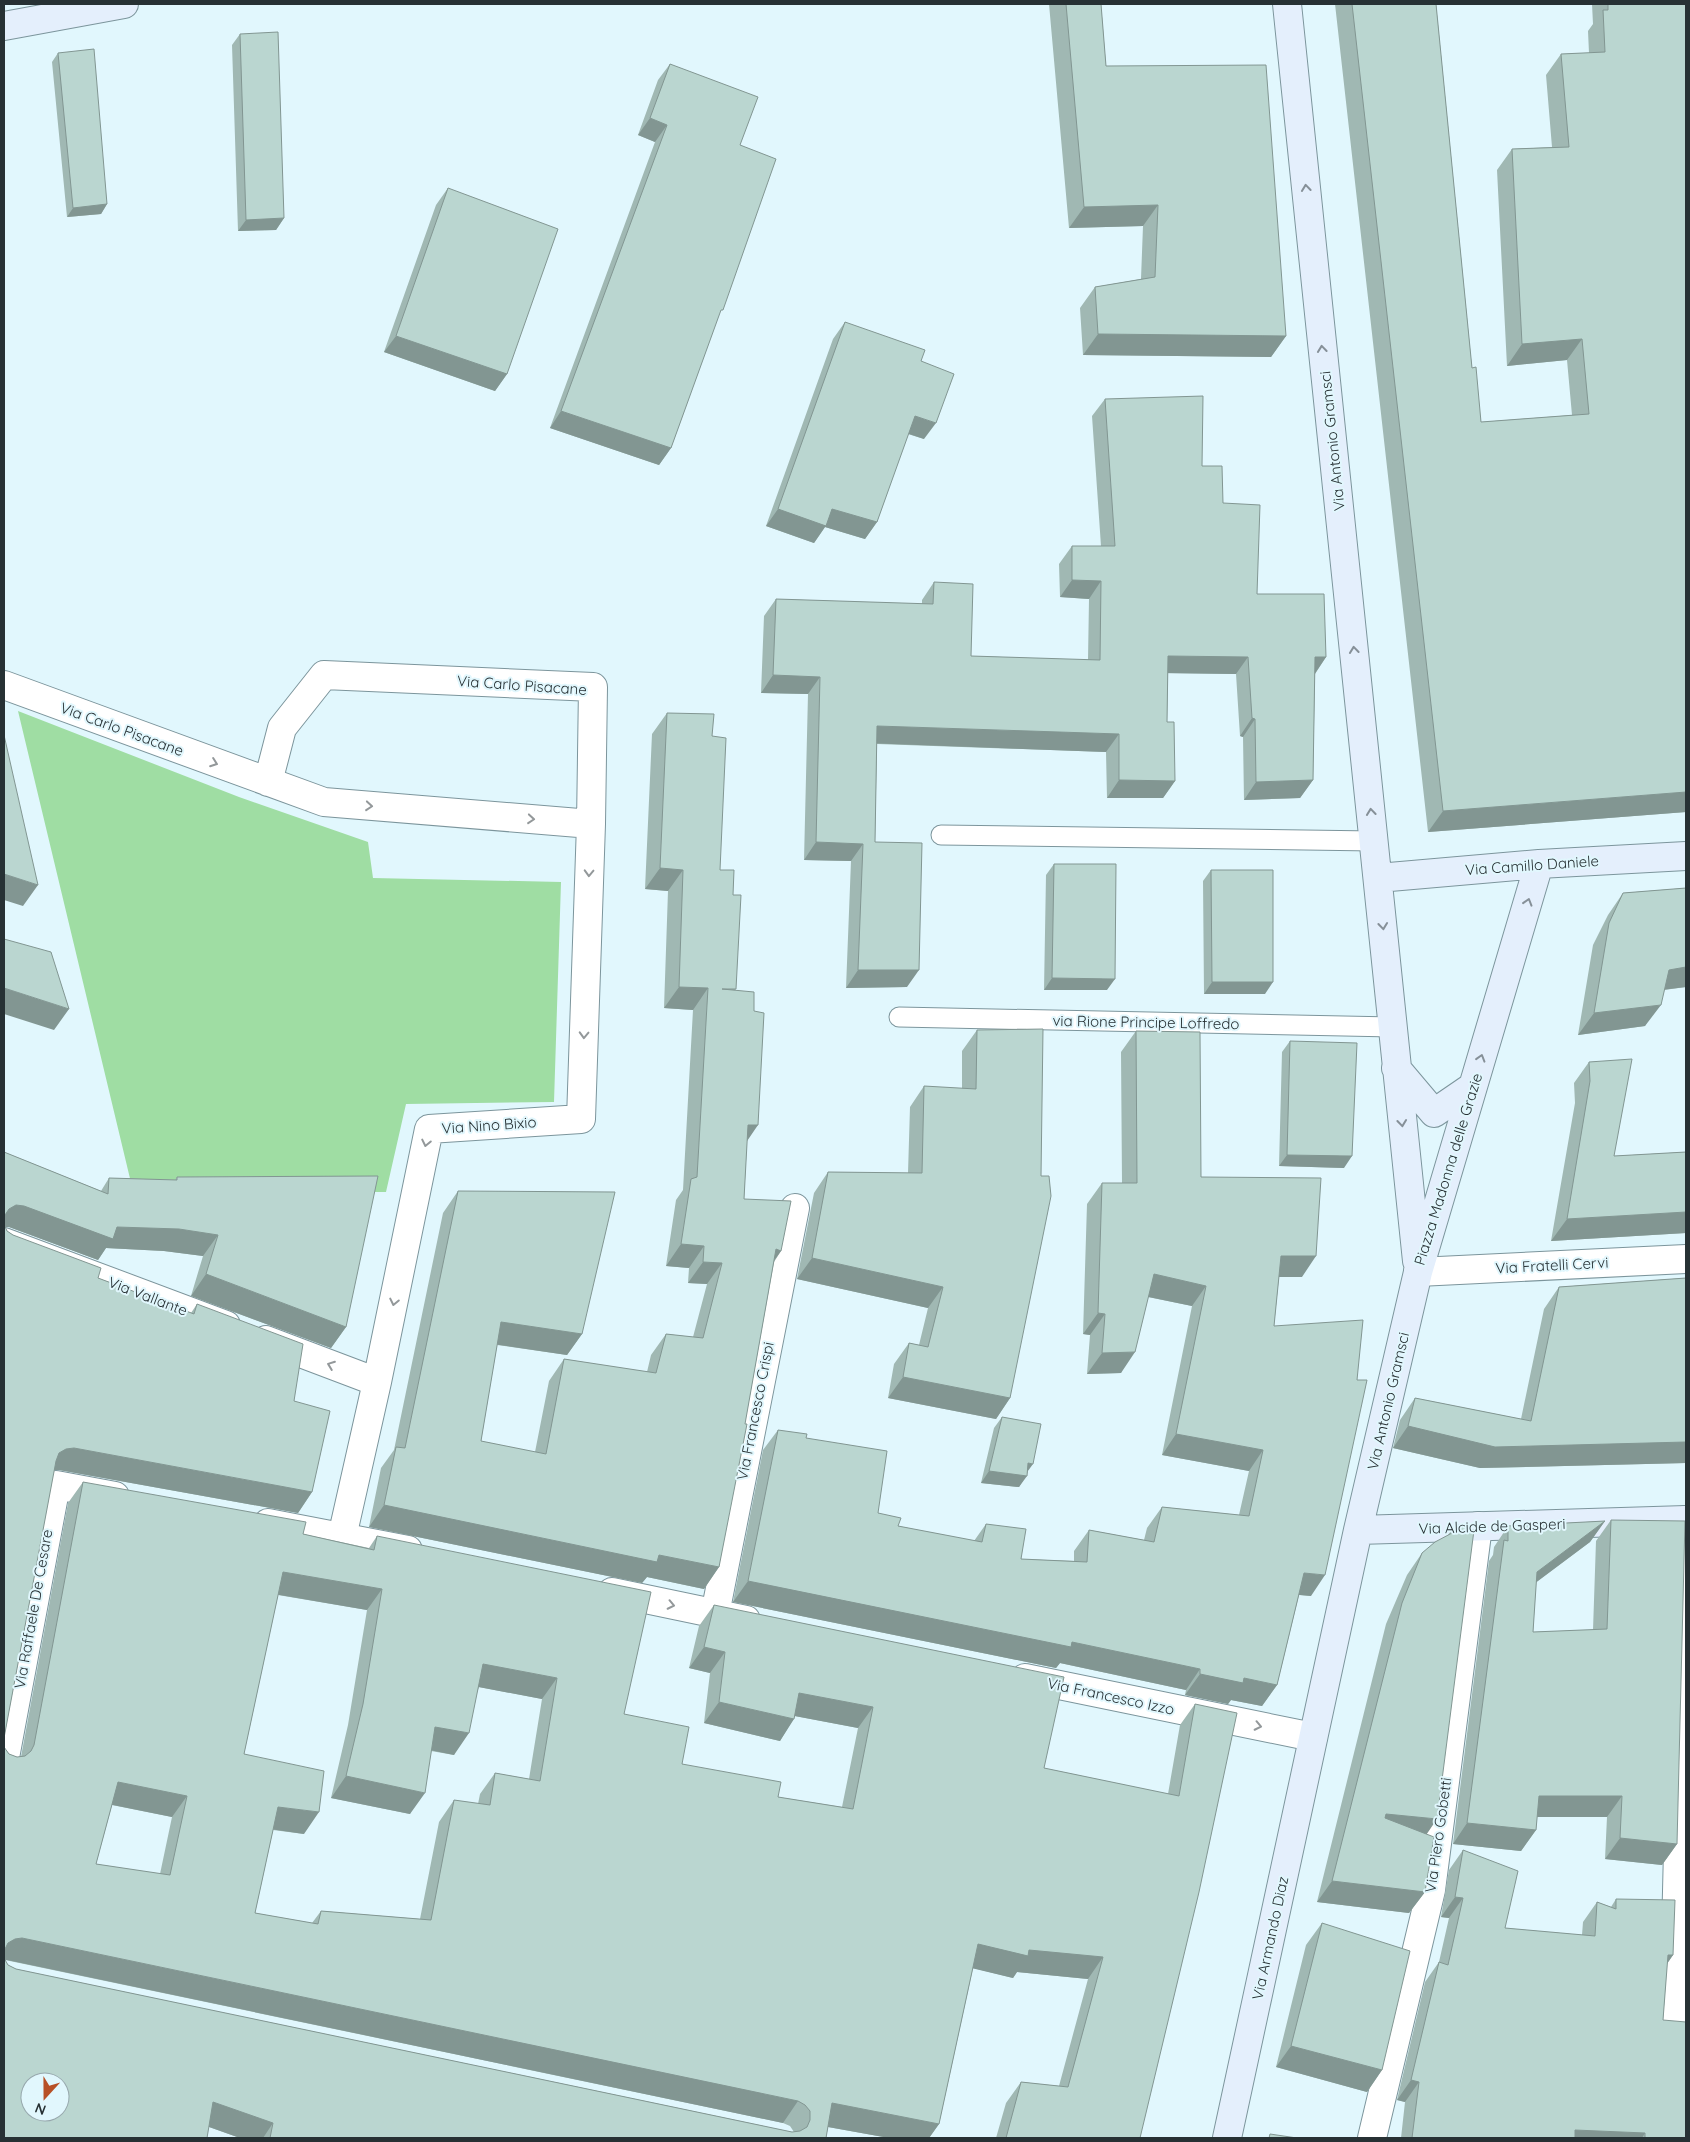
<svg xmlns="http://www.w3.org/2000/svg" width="1690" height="2142" font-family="Quicksand,sans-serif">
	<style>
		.green { fill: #9fdda3 }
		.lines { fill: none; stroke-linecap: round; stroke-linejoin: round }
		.lane-casing { stroke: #7c959c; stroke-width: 21 }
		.street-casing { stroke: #7c959c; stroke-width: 30 }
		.secondary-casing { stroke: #7c959c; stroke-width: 30 }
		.lane { stroke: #fff; stroke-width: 19 }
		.street { stroke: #fff; stroke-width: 28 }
		.secondary { stroke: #e4effc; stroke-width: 28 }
		.wall { fill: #a0b8b3; fill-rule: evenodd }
		.shaded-wall { fill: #829692 }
		.building { fill: #bad6d0; stroke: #829692; fill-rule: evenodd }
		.oneway { stroke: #869098 }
		.oneway2 { stroke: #93989a }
		.labels { text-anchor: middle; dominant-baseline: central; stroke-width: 4; stroke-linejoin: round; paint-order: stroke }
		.street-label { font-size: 15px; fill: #273134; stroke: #e1f7fd }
	</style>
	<rect width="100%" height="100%" fill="#e1f7fd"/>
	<!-- green -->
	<path class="green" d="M18,711L239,797L368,842L373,878L561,882L554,1102L406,1104L386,1192L133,1191Z"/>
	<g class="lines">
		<defs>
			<path id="lane" d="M941,835L1374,841
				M899,1017L1393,1027"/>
			<path id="street" d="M4,685L324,802L591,824
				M268,782L282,728L324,675L593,687L591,824L581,1119L429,1129L377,1382L342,1537
				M4,1242L226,1325
				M1418,1272L1686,1259
				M266,1340L377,1382
				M268,1523L408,1550
				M612,1592L746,1620
				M715,1614L795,1208
				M1025,1678L1313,1737
				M4,1763L56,1485L115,1496
				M1674,2015L1686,1520
				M1372,2138L1431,1890L1478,1526"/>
			<path id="secondary" d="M1287,4L1417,1261
				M4,26L124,4
				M1378,878L1539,864L1686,856
				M1396,1068L1434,1113L1472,1087
				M1358,1530L1686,1520
				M1227,2138L1358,1530L1418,1272L1539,864"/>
		</defs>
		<!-- lane casing -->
		<use href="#lane" class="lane-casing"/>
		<!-- street casing -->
		<use href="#street" class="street-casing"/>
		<!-- secondary casing -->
		<use href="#secondary" class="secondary-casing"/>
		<!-- lane -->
		<use href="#lane" class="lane"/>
		<!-- street -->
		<use href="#street" class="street"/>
		<!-- secondary -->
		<use href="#secondary" class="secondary"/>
	</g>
	<!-- wall -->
	<path class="wall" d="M1049,4H1101L1106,66L1286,336L1271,357L1083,355L1080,308L1095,287L1141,279L1143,226L1069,228Z
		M1335,4H1436L1472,368L1481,422L1572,415L1567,360L1507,366L1497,170L1512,149L1552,147L1546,75L1561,54L1589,53L1588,31L1593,24L1592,4H1686V812L1428,832Z
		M240,34L284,218L276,230L238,231L232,45Z
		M58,53L107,204L101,214L67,217L52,62Z
		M670,64L740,145L718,317L671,448L659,465L550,428L655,142L638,135L658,80Z
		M448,188L507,374L495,391L384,352L436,205Z
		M845,322L921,361L924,439L908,434L877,522L865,539L825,527L814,543L766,526L833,339Z
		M1105,399L1202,466L1223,503L1257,594L1326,657L1315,674L1313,780L1300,798L1244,800L1243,737L1240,736L1236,674L1168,673L1167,722L1175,781L1163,798H1107L1106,752L877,744L875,842L907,987L846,988L851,861L804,860L808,694L761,693L764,616L776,599L922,604V600L934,582L971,656L1088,660L1089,599L1060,597L1059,564L1072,546H1101L1092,416Z
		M667,713L712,736L720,870L733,895L736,989L735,990L747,1142L744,1199L781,1251L774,1262L719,1567L704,1589L647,1577L642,1583L369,1527L381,1468L394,1450L443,1213L458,1191L582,1334L567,1355L497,1345L481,1441L535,1452L549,1381L564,1359L647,1372L651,1355L666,1334L693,1337L707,1284L688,1283L689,1268L666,1266L676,1200L683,1190L693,1010L664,1008L668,891L645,889L652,734Z
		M1054,864L1107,990H1044L1046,875Z
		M1211,870L1265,994H1204L1203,881Z
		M1686,888V987L1664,990L1645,1026L1578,1035L1593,945L1608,915L1623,893Z
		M977,1030L1010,1398L996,1419L888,1398L894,1364L909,1343L919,1345L928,1308L797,1279L814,1193L828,1172L908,1173L910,1107L924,1086L962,1089V1051Z
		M1136,1031L1201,1177L1302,1277H1279L1274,1326L1311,1596L1299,1595L1277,1685L1262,1706L1231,1700L1228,1704L1185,1695L1186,1690L1060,1663L1056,1668L733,1602L763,1450L778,1430L806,1438L878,1513L898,1526L974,1541L986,1524L1021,1559L1074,1561V1551L1089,1530L1144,1540L1147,1528L1162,1507L1239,1515L1249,1471L1162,1455L1192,1306L1148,1297L1121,1373L1087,1374L1090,1335L1083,1334L1087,1204L1102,1183H1122L1121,1052Z
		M1290,1041L1344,1168L1279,1166L1282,1052Z
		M1589,1062L1614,1156L1686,1152V1233L1551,1241L1575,1103L1574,1083Z
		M4,1152L101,1191L109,1178L175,1180L177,1177L346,1327L331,1348L191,1296L203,1256L164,1251L106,1248L98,1260L9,1227H5L7,1231L13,1235L98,1278L191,1313L197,1304L294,1401L312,1492L298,1513L59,1470H54L4,1738Z
		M1686,1278V1463L1480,1468L1393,1448L1400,1420L1415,1398L1521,1419L1544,1309L1559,1287Z
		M1002,1417L1028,1472L1019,1487L981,1483L994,1428Z
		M83,1482L303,1534L369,1548L377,1536L624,1714L682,1764L778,1797L842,1807L858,1728L795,1716L780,1741L704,1723L710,1673L689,1668L699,1626L714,1605L1044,1768L1168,1794L1180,1725L1195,1704L1140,2138H996L1006,2103L1021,2082L1059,2086L1088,1979L1017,1972L1013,1978L973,1968L939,2124L929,2138H889L828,2127L826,2138H240L209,2127L4,2138V1747L9,1754L17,1757H21L68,1503ZM278,1595L367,1610L348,1725L331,1798L410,1814L431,1751L454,1755L479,1687L542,1699L529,1779L495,1773L480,1794L478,1804L454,1800L439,1822L420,1919L321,1911L312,1923L255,1913L273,1830L304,1834L244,1754ZM112,1805L172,1817L160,1874L96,1864ZM5,1960L783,2123L790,2126L794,2132H792L16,1969L8,1965Z
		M1611,1520L1677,1844L1662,1865L1605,1859L1607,1817H1537L1536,1830L1521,1851L1453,1844L1489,1561L1493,1555L1494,1547L1508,1526L1605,1521L1590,1542L1536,1582L1533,1632L1593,1630L1596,1541Z
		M1456,1524L1426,1834L1425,1892L1409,1913L1317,1902L1386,1624L1407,1575L1422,1553L1448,1535Z
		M1463,1850L1505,1928L1582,1935L1583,1922L1597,1902L1611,1907L1616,1899L1673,1955L1667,1964L1663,2020L1686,2138H1401L1405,2102L1397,2100L1425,1982L1439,1962L1449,1918L1441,1917L1449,1870Z
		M1322,1923L1382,2070L1367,2092L1276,2067L1306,1945Z"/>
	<!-- shaded-wall -->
	<path class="shaded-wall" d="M650,118L667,125L655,142L638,135Z
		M107,204L101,214L67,217L73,208Z
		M1158,205L1143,226L1069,228L1084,207Z
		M284,218L276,230L238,231L246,220Z
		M1098,334L1286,336L1271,357L1083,355Z
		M396,336L507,374L495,391L384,352Z
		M1582,339L1567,360L1507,366L1522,344Z
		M561,411L671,448L659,465L550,428Z
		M915,416L936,423L924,439L903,432Z
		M778,509H832L877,522L865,539L825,527L814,543L766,526Z
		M1072,580L1101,581L1089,599L1060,597Z
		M1168,656L1248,657L1236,674L1156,673Z
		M1315,657H1326L1314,675Z
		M773,675L820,677L808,694L761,693Z
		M1252,718L1255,719L1243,737L1240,736Z
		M877,726L1119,734L1106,752L865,743Z
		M1119,780L1175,781L1163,798H1107Z
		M1313,780L1300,798L1244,800L1256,782Z
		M1686,792V812L1428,832L1443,811Z
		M816,842L863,844L851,861L804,860Z
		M660,868L683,870L668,891L645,889Z
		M4,874L38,885L23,906L4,900Z
		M1686,967V987L1653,991L1669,970Z
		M858,970H919L907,987L846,988Z
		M1052,978L1115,979L1107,990H1044Z
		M1212,982H1273L1265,994H1204Z
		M679,987L708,988L693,1010L664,1008Z
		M4,988L69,1009L54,1030L4,1014Z
		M1661,1005L1645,1026L1578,1035L1594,1013Z
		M748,1125H758L743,1147Z
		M1287,1155L1352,1156L1344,1168L1279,1166Z
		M16,1205L24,1206L117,1227L179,1229L218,1235L203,1256L164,1251L106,1248L98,1260L9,1227H4V1216L9,1209Z
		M1686,1212V1233L1551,1241L1567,1219Z
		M681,1244L704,1246L689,1268L666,1266Z
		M776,1249L781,1251L766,1272Z
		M1281,1256H1316L1302,1277H1266Z
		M812,1258L943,1287L928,1308L797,1279Z
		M703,1262L722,1263L707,1284L688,1283Z
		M206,1274L346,1327L331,1348L191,1296Z
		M1154,1274L1206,1286L1192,1306L1139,1295Z
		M1098,1313L1105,1314L1090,1335L1083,1334Z
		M501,1322L582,1334L567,1355L486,1343Z
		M1135,1352L1121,1373L1087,1374L1102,1353Z
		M903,1377L1010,1398L996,1419L888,1398Z
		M1408,1426L1686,1442V1463L1480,1468L1393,1448Z
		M1176,1434L1263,1450L1249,1471L1162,1455Z
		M74,1448L312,1492L298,1513L59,1470H51L59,1453L66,1449Z
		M1028,1463L1033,1464L1025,1475Z
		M989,1471L1027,1476L1019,1487L981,1483Z
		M384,1505L659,1555L719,1567L704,1589L647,1577L642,1583L369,1527Z
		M1605,1521L1590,1542L1522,1593L1537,1572Z
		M283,1572L382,1589L367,1610L268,1593Z
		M1304,1573L1325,1575L1311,1596L1290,1594Z
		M748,1581L1072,1642L1200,1669L1186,1690L1060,1663L1056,1668L733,1602Z
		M704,1647L725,1652L710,1673L689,1668Z
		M483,1664L557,1678L542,1699L468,1685Z
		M1200,1674L1244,1678L1277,1685L1262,1706L1231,1700L1228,1704L1185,1695Z
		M799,1693L873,1707L858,1728L784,1714Z
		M719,1702L794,1719L780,1741L704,1723Z
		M435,1727L469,1733L454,1755L420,1748Z
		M346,1776L425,1793L410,1814L331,1798Z
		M118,1782L187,1796L172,1817L103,1803Z
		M1539,1796H1622L1607,1817H1524Z
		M278,1807L319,1812L304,1834L263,1828Z
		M1386,1814L1437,1819L1422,1841L1371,1836Z
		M1467,1823L1536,1830L1521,1851L1453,1844Z
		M1620,1838L1677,1844L1662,1865L1605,1859Z
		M1332,1881L1425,1892L1409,1913L1317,1902Z
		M1455,1897L1463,1898L1449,1918L1441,1917Z
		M22,1938L798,2101L783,2123L7,1960H4V1949L8,1943L15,1939Z
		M978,1944L1103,1957L1088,1979L1017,1972L1013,1978L963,1966Z
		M1668,1955H1673L1659,1975Z
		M1291,2046L1382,2070L1367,2092L1276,2067Z
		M1411,2080L1419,2082L1405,2102L1397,2100Z
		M213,2102L273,2123L263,2138H240L198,2123Z
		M832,2103L939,2124L929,2138H889L817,2125Z
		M1575,2130L1645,2133L1642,2138H1569Z"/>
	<!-- building -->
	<path class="building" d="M1066,4H1101L1106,66L1266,65L1286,336L1098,334L1095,287L1155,277L1158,205L1084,207Z
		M1352,4H1436L1472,368L1476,367L1481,422L1589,414L1582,339L1522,344L1512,149L1569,147L1561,54L1605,52L1603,10H1608V4H1686V792L1443,811Z
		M278,32L284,218L246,220L240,34Z
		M94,49L107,204L73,208L58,53Z
		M670,64L758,97L740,145L776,159L723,310H721L671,448L561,411L667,125L650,118Z
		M448,188L558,229L507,374L396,336Z
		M845,322L925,350L921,361L954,374L936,423L915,416L877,522L832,509L826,526L778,509Z
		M1203,396L1202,466H1222L1223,503L1260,505L1257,594H1324L1326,657H1315L1313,780L1256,782L1255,719L1252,718L1248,657L1168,656L1167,722H1174L1175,781L1119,780V734L877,726L875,842L922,843L919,970H858L863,844L816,842L820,677L773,675L776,599L933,604L934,582L973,584L971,656L1100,660L1101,581L1072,580V546H1115L1105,399Z
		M667,713L714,714L712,736L726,738L720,870H734L733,895H741L736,989H722L754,992V1011L764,1013L758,1125H748L744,1199L791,1201L781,1251L776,1249L745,1424H747L719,1567L659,1555L657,1562L384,1505L396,1447L405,1448L458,1191L615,1192L582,1334L501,1322L481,1441L546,1454L564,1359L656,1373L666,1334L703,1338L722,1263L703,1262L704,1246L681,1244L691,1179L697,1177L708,988L679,987L683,870L660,868Z
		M4,735L38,885L4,874Z
		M1054,864H1116L1115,979L1052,978Z
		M1211,870H1273V982H1212Z
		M1686,888V967L1669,970L1661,1005L1594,1013L1609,923L1623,893Z
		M4,939L51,952L69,1009L4,988Z
		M1043,1029L1041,1176H1049L1051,1196L1010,1398L903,1377L909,1343L928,1347L943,1287L812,1258L828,1172L922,1173L924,1086L976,1089L977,1030Z
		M1136,1031L1200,1032L1201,1177L1321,1178L1316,1256H1281L1274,1326L1363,1320L1357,1380H1367L1325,1575L1304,1573L1277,1685L1244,1678L1243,1683L1200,1674V1669L1072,1642L1071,1647L748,1581L778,1430L807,1434L806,1438L887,1451L878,1513L901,1518L898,1526L982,1542L986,1524L1026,1529L1021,1559L1087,1562L1089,1530L1154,1542L1162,1507L1249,1516L1263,1450L1176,1434L1206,1286L1154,1274L1135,1352L1102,1353L1105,1314L1098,1313L1102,1183H1137Z
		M1290,1041L1357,1043L1352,1156L1287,1155Z
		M1632,1059L1614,1156L1686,1152V1212L1567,1219L1590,1081L1589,1062Z
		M4,1152L108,1194L109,1178L177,1180V1177L378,1176L346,1327L206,1274L218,1235L179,1229L117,1227L113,1239L24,1206L16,1205L9,1209L5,1215L4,1223Z
		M4,1224L7,1231L13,1235L101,1268L98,1278L194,1314L197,1304L303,1344L294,1401L330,1411L312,1492L74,1448L66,1449L59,1453L56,1461L4,1738Z
		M1686,1278V1442L1495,1447L1408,1426L1415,1398L1531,1421L1559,1287Z
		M1002,1417L1041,1424L1033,1464L1028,1463L1027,1476L989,1471Z
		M83,1482L306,1522L303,1534L374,1550L377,1536L651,1592L624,1714L689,1727L682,1764L781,1782L778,1797L853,1809L873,1707L799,1693L794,1719L719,1702L725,1652L704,1647L714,1605L1064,1677L1044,1768L1179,1796L1195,1704L1237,1713L1199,1892L1140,2138H1006L1021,2082L1068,2087L1103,1957L1029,1950L1028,1956L978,1944L939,2124L832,2103L826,2138H270L273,2123L213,2102L207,2138H4V1953V1958L8,1965L16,1969L792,2132L800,2131L807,2127L810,2120V2111L805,2105L798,2101L22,1938L15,1939L8,1943L4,1951V1741V1747L9,1754L17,1757L25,1756L31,1751L34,1745ZM283,1572L382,1589L363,1704L346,1776L425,1793L435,1727L469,1733L483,1664L557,1678L540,1781L495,1773L490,1805L454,1800L431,1920L321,1911L318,1924L255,1913L278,1807L319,1812L324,1771L244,1754ZM118,1782L187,1796L170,1875L96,1864ZM30,2082H60V2112H30Z
		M1611,1520L1685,1521L1677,1844L1620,1838L1622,1796H1539L1536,1830L1467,1823L1504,1540L1508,1541V1526L1605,1521L1537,1572L1533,1632L1607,1629Z
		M1456,1524L1474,1530L1437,1819L1386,1814L1385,1818L1434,1837L1425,1892L1332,1881L1402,1603L1422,1553L1435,1542L1452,1533Z
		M1463,1850L1518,1871L1505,1928L1595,1936L1597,1902L1616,1909V1899L1675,1900L1673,1955H1668L1663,2020L1686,2022V2138H1645V2133L1575,2130V2138H1412L1419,2082L1411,2080L1439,1962L1448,1965L1463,1898L1455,1897Z
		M1322,1923L1410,1951L1382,2070L1291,2046Z
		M1270,2134L1297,2138H1269Z"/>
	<!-- one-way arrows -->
	<defs><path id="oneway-chevron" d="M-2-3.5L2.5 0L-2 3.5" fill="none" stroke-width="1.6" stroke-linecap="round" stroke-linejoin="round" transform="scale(1.25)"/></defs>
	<g class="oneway">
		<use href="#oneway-chevron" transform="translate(1306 188) rotate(-96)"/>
		<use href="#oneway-chevron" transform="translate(1322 349) rotate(-96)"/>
		<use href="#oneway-chevron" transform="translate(1354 650) rotate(-96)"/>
		<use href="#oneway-chevron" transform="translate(1371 812) rotate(-96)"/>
		<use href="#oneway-chevron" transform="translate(1528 902) rotate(-73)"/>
		<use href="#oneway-chevron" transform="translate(1383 926) rotate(84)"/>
		<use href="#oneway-chevron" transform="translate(1481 1058) rotate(-73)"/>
		<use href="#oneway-chevron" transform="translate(1402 1123) rotate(84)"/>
	</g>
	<g class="oneway2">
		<use href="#oneway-chevron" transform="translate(214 763) rotate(20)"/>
		<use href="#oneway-chevron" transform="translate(369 806) rotate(5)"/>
		<use href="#oneway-chevron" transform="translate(531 819) rotate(5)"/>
		<use href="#oneway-chevron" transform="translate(589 873) rotate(92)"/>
		<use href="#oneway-chevron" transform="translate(584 1035) rotate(92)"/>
		<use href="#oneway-chevron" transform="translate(426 1143) rotate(102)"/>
		<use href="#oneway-chevron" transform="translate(394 1302) rotate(102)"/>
		<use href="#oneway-chevron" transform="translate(331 1365) rotate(-159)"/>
		<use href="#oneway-chevron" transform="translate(671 1605) rotate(12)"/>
		<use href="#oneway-chevron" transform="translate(1258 1726) rotate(12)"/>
	</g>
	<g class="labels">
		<!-- street labels -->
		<g class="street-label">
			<text transform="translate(1332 441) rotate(-96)">Via Antonio Gramsci</text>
			<text transform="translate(522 685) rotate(4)">Via Carlo Pisacane</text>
			<text transform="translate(122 729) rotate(20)">Via Carlo Pisacane</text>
			<text transform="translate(1532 865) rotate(-4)">Via Camillo Daniele</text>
			<text transform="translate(1146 1022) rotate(1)">via Rione Principe Loffredo</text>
			<text transform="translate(489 1125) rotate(-4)">Via Nino Bixio</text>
			<text transform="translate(1448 1169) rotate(-73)">Piazza Madonna delle Grazie</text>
			<text transform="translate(1552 1265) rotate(-3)">Via Fratelli Cervi</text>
			<text transform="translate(148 1296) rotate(21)">Via Vallante</text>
			<text transform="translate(1388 1401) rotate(-77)">Via Antonio Gramsci</text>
			<text transform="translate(755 1411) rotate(-79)">Via Francesco Crispi</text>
			<text transform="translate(1492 1526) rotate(-2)">Via Alcide de Gasperi</text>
			<text transform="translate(33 1609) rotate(-80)">Via Raffaele De Cesare</text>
			<text transform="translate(1111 1696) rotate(12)">Via Francesco Izzo</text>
			<text transform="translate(1438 1835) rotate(-82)">Via Piero Gobetti</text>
			<text transform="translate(1270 1938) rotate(-78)">Via Armando Diaz</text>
		</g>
	</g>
	<!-- border -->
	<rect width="1690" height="2142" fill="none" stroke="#273134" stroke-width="10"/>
	<!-- north arrow -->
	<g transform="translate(45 2097) rotate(201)"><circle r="24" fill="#e1f7fd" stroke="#97a8ad"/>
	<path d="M0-4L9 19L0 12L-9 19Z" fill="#b75026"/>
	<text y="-8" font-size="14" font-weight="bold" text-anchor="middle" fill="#273134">N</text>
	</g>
</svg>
